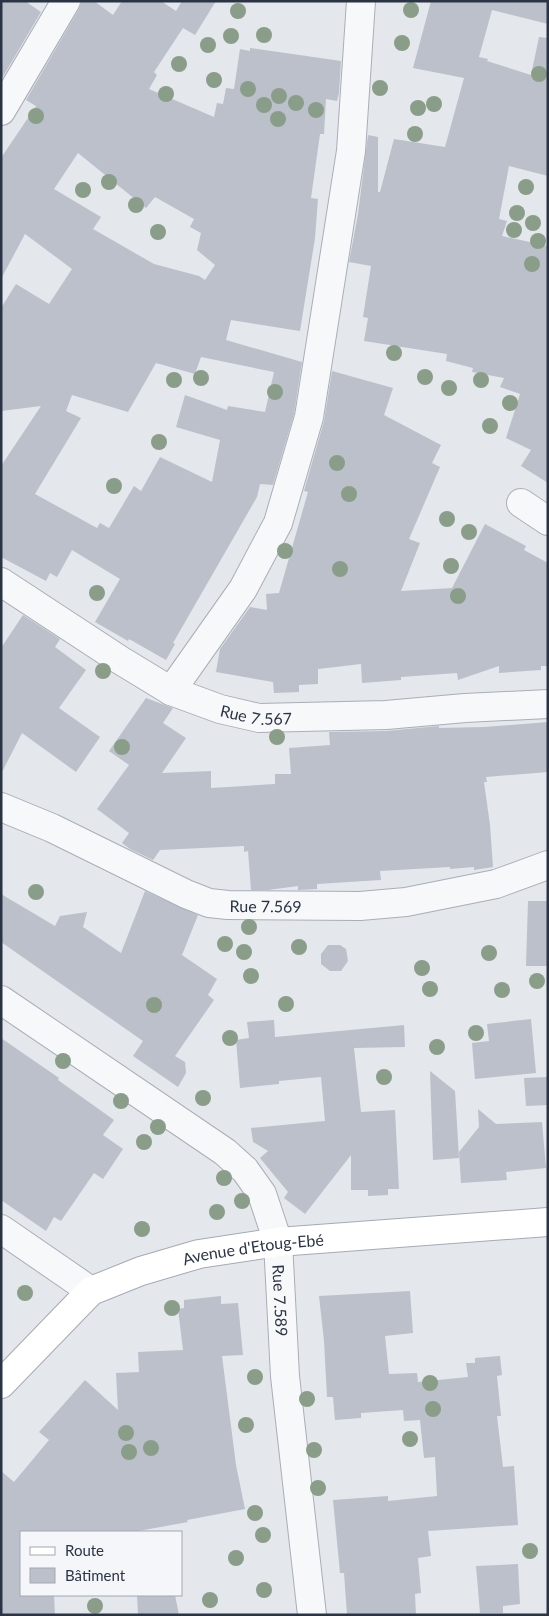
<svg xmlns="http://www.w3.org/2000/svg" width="549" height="1616" font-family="Lato,sans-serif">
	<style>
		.building { fill: #bbc0ca; fill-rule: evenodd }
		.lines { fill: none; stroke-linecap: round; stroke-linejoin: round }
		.minor-casing { stroke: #a9aeb7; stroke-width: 30 }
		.primary-casing { stroke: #a3abb8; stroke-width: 30 }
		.minor { stroke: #f7f8fa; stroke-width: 28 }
		.primary { stroke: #fff; stroke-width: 28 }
		.tree { fill: #899d89 }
		.labels { text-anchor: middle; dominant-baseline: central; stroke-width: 5; stroke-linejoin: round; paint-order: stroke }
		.street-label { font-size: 16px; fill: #2b3445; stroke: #f4f6f9 }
	</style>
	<rect width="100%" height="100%" fill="#e4e7ec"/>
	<!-- building -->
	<path class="building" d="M1,1H25L41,12L1,80Z
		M82,1H94L113,15L122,1H161L176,11L182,1H216L195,35L183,28L154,72L157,75L149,89L214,117L217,103L223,104L226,88L234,89L240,49L250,51V48L341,61L339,93L337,101L326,99L324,134H320L311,198L318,199L315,238L300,331L231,320L226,340L302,362L294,414L273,485L260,484L257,497L173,643L175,644L166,660L129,639L128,641L95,622L120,579L72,550L57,577L50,573L46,581L1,557V466L41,406L1,411V308L16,284L49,304L72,269L25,234L1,279V158L36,106L26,100L79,9ZM78,153L146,208L155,197L194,219L190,227L201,233L197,250L215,265L205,280L199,276L154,264L93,229L101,217L54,189ZM201,357L274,372L265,412L228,406L227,410L185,395L176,427L220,440L212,482L160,457L141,491L134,486L109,528L100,523L97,528L35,494L81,418L66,411L72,395L128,412L156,363L195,374Z
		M431,1H548V24L492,10L479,57L488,59L487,61L531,75L539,37L548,38V176L509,166L499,219L507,221L502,236L548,246V483L521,466L531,450L506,438L520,394L500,387L504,378L472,372L473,368L446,361L447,354L364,341L368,318L363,317L371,266L349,262L358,214L368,135L378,137V192H380L394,139L445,147L464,78L413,68Z
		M332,371L393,388L384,415L441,445L432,463L440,467L409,539L420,543L401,591L452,588L485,524L526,546L524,550L548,563V666H541V670L499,673V666L458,680L457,673L401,677V680L362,683L361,664L318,669V684L299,685V692L274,693L273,682L216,672L220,649L250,607L267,610L266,594L279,593L308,492L304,491L324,421Z
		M23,615L60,639L55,647L86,670L59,708L100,737L76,772L22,733L1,774V648Z
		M146,698L173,708L163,723L186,738L162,773L211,771V788L275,784V774H291L289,748L330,745L329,732L386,731L439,726V728L484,727L548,722V772L486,777L487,782H484L490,825L493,867L474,870V867L450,869V867L380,871L381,880L317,884V889L298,890V886L268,890H251L248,851L244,852V846L160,850L153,860L130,849L122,843L129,833L97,809L129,765L109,751Z
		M145,891L198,915L182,955L217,979L208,995L214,1000L175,1056L185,1062L186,1073L178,1087L133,1056L143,1041L1,942V894L55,926L60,916L87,912L83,927L121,953Z
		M528,901H548V966H526Z
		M328,945H340L346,949L348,961L341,971H330L321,964V954Z
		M531,1019L536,1073L475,1079L472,1043L489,1041L487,1024Z
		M274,1020L275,1037L404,1025L405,1047L354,1048L361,1112L395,1110L399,1189H388V1195L368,1196V1190H351V1155L305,1214L284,1198L288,1192L260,1158L268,1151L253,1142L251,1128L325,1121L321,1077L279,1081V1084L240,1088L236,1040L249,1038L247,1022Z
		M1,1038L59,1078L58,1080L114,1120L103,1135L123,1149L103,1179L94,1173L61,1221L54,1217L46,1231L1,1200Z
		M430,1071L455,1091L459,1158L433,1160Z
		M548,1077V1105L526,1106L524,1078Z
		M478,1109L496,1124L542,1122L546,1168L506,1172L507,1180L461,1183L459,1152L479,1127Z
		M410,1291L413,1333L385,1336L389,1374L417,1373L418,1382L468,1377L466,1363H475V1358L500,1356L502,1375L497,1376L501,1416H497L503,1467L514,1466L518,1525L428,1531L431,1556L418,1558L421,1593L415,1594L416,1615H347L344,1573H340L333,1500L388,1496V1501L437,1496L435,1457L424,1458L420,1420L404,1421L403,1410L361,1413V1418L335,1420L333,1397H327L324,1341L319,1296Z
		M221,1296V1304L238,1303L243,1355L222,1356L236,1465L245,1509L187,1520L188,1522L133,1532H21V1595H54L55,1615H1V1471L14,1482L49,1440L39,1432L85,1380L118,1410L116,1373L139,1372L138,1352L183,1350L178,1309L184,1308V1300Z
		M518,1564L520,1604L503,1606V1613H480L476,1566Z
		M137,1595H175L179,1615H138Z"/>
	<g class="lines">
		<defs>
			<g id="minor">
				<path d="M1,111L66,1"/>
				<path d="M521,503L548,521"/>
				<path id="s1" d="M1,582L120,660L171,691L220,709L259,718L386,715L465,708L548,704"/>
				<path d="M171,691L243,589L278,523L309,417L351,151L361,1"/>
				<path id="s2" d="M1,807L52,828L186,894L209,903L228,905L360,906L406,902L496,884L548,865"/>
				<path id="s3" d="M1,1000L225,1152L245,1170L262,1194L278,1242L285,1376L312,1615"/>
				<path d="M1,1229L91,1291"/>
			</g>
			<g id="primary">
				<path id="s4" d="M1,1384L91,1291L141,1271L199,1254L278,1242L548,1222"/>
			</g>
		</defs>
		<!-- minor casing -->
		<use href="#minor" class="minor-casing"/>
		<!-- primary casing -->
		<use href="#primary" class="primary-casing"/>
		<!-- minor -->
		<use href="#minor" class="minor"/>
		<!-- primary -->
		<use href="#primary" class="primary"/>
	</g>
	<!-- trees -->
	<g class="tree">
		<circle cx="411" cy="10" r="8"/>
		<circle cx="238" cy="11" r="8"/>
		<circle cx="264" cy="35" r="8"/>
		<circle cx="231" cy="36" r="8"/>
		<circle cx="402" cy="43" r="8"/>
		<circle cx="208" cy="45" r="8"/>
		<circle cx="179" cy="64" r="8"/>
		<circle cx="539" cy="74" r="8"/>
		<circle cx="214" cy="80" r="8"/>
		<circle cx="380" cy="88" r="8"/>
		<circle cx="248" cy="89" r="8"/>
		<circle cx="166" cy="94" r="8"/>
		<circle cx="279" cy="96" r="8"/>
		<circle cx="296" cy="103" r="8"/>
		<circle cx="434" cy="104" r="8"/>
		<circle cx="264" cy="105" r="8"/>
		<circle cx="418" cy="108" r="8"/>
		<circle cx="316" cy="110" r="8"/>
		<circle cx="36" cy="116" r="8"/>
		<circle cx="278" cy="119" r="8"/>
		<circle cx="415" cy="134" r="8"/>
		<circle cx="109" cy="182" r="8"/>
		<circle cx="526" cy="187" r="8"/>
		<circle cx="83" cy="190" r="8"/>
		<circle cx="136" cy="205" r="8"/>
		<circle cx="517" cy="213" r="8"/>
		<circle cx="533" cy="223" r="8"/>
		<circle cx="514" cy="230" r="8"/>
		<circle cx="158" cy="232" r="8"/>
		<circle cx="538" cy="241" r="8"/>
		<circle cx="532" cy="264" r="8"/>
		<circle cx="394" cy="353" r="8"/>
		<circle cx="425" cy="377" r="8"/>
		<circle cx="201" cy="378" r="8"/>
		<circle cx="174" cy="380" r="8"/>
		<circle cx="481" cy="380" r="8"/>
		<circle cx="449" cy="388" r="8"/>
		<circle cx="275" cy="392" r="8"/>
		<circle cx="510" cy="403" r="8"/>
		<circle cx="490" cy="426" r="8"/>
		<circle cx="159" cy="442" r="8"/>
		<circle cx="337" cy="463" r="8"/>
		<circle cx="114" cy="486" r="8"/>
		<circle cx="349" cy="494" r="8"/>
		<circle cx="447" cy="519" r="8"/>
		<circle cx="469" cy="532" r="8"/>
		<circle cx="285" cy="551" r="8"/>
		<circle cx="451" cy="566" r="8"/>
		<circle cx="340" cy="569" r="8"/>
		<circle cx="97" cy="593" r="8"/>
		<circle cx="458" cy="596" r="8"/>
		<circle cx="103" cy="671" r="8"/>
		<circle cx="277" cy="737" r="8"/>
		<circle cx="122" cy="747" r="8"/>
		<circle cx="36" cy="892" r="8"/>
		<circle cx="249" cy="927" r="8"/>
		<circle cx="225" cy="944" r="8"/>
		<circle cx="299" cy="947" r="8"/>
		<circle cx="244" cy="952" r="8"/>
		<circle cx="489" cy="953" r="8"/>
		<circle cx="422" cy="968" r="8"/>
		<circle cx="251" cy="976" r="8"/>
		<circle cx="537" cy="981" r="8"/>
		<circle cx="430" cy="989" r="8"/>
		<circle cx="502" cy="990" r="8"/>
		<circle cx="286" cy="1004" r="8"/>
		<circle cx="154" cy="1005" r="8"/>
		<circle cx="476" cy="1033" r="8"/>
		<circle cx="230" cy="1038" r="8"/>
		<circle cx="437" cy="1047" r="8"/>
		<circle cx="63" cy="1061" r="8"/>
		<circle cx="384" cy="1077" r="8"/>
		<circle cx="203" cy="1098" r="8"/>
		<circle cx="121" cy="1101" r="8"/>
		<circle cx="158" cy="1127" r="8"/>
		<circle cx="144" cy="1142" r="8"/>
		<circle cx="224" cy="1178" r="8"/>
		<circle cx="242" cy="1201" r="8"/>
		<circle cx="217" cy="1212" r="8"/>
		<circle cx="142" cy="1229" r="8"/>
		<circle cx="25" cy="1293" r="8"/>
		<circle cx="172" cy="1308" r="8"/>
		<circle cx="255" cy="1377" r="8"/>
		<circle cx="430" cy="1383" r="8"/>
		<circle cx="307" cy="1399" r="8"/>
		<circle cx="433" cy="1409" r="8"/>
		<circle cx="246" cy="1425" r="8"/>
		<circle cx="126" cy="1433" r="8"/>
		<circle cx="410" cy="1439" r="8"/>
		<circle cx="151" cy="1448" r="8"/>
		<circle cx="314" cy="1450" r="8"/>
		<circle cx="129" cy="1452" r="8"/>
		<circle cx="318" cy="1488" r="8"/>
		<circle cx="255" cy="1513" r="8"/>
		<circle cx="263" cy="1535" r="8"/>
		<circle cx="530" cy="1551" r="8"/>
		<circle cx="236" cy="1558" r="8"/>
		<circle cx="264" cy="1590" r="8"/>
		<circle cx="210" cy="1600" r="8"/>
		<circle cx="95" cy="1606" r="8"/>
	</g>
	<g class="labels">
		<!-- street labels -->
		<g class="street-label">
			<text stroke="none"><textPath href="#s1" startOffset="291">Rue 7.567</textPath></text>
			<text stroke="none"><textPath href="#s2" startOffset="286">Rue 7.569</textPath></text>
			<text stroke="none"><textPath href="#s4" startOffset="298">Avenue d'Etoug-Ebé</textPath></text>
			<text stroke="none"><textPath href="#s3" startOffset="436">Rue 7.589</textPath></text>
		</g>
	</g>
	<!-- border -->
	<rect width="549" height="1616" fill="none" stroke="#2b3445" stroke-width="5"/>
	<!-- legend -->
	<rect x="20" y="1531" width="162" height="65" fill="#f4f6f9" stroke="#a4a8b1"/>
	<rect x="30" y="1547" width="25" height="8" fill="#ffffff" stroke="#a4a8b1"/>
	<text x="65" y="1556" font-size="15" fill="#2b3445">Route</text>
	<rect x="30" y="1568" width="25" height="15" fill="#bbc0ca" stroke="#a4a8b1"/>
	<text x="65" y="1581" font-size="15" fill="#2b3445">Bâtiment</text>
</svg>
